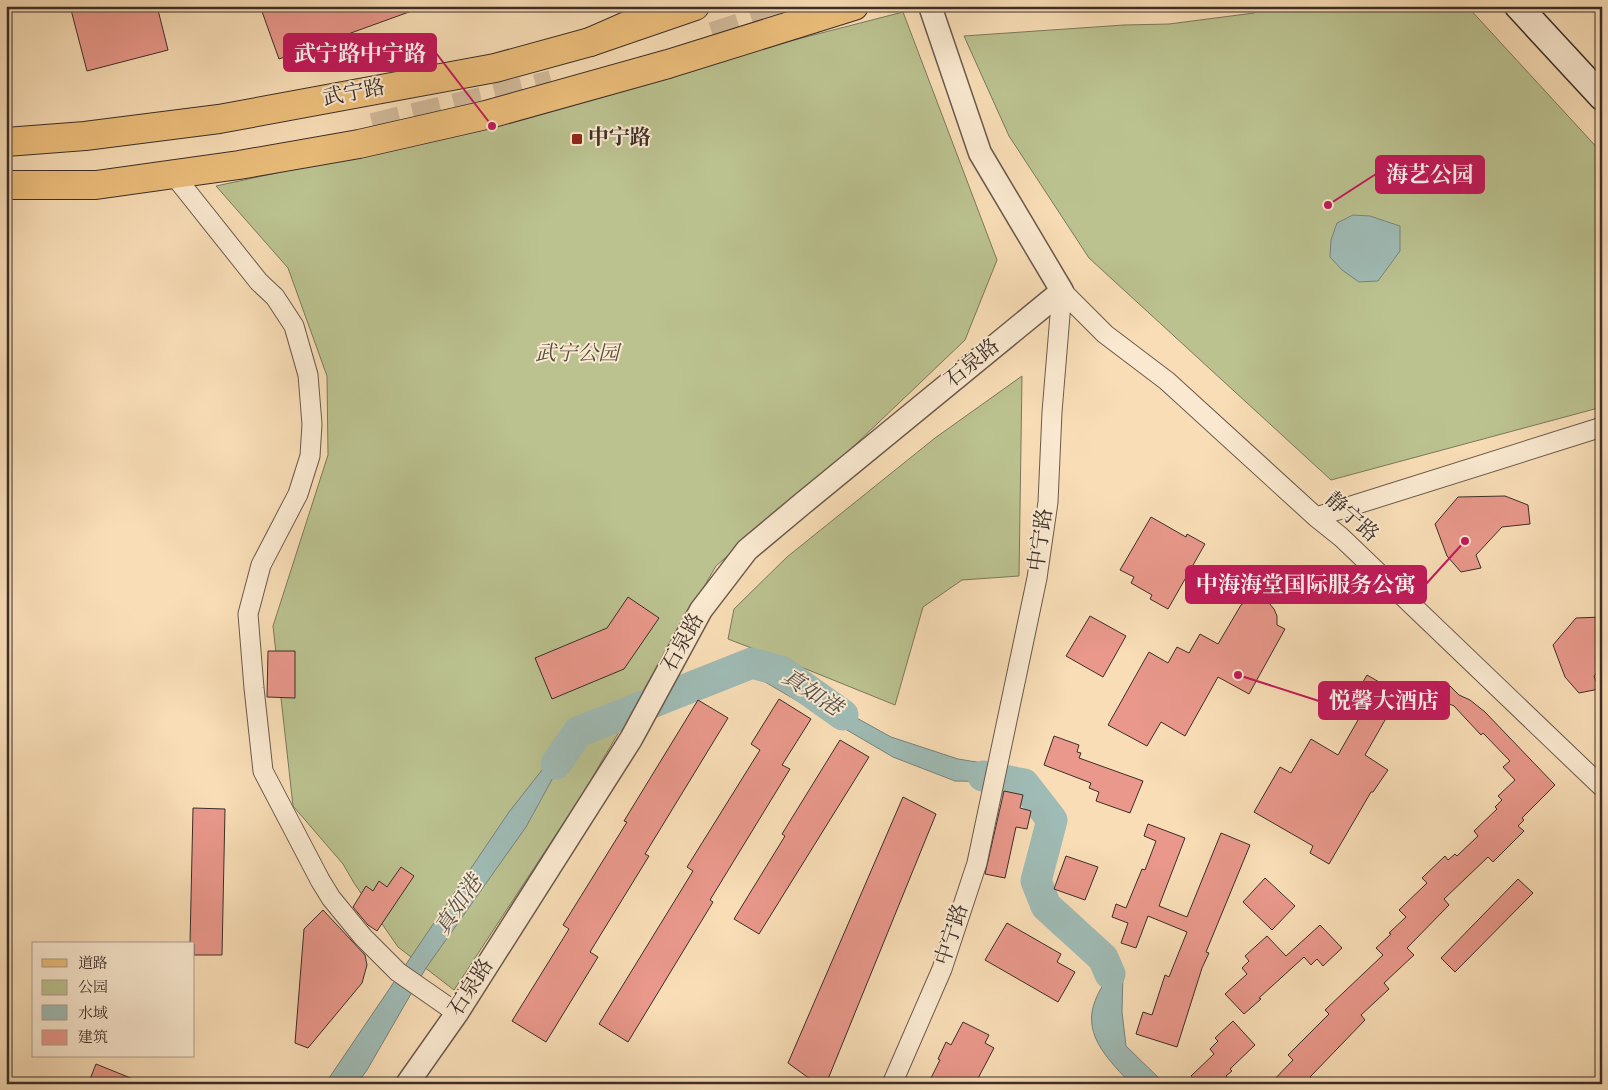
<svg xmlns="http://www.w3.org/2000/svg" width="1608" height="1090" font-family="'Sorts Mill Goudy','Noto Serif SC',serif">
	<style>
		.green { fill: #bbc290; stroke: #7c785c }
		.water { fill: #9fbbb5; stroke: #77837d }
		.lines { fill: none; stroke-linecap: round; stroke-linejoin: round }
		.river { stroke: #9fbbb5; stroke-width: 31 }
		.building { fill: #e9988b; stroke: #3c2e28 }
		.trunk-tunnel { stroke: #d2ba9a; stroke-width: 28; stroke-dasharray: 28 14; stroke-linecap: butt }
		.minor-casing { stroke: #6b5a4c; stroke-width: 21 }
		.tertiary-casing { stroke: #6b5a4c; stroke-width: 25 }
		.secondary-casing { stroke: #3c2e28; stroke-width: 29 }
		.primary-casing { stroke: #3c2e28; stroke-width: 30 }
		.trunk-casing { stroke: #3c2e28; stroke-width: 30 }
		.minor { stroke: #fae9d0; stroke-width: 19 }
		.tertiary { stroke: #fae9d0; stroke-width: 22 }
		.secondary { stroke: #fae9d0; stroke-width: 26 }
		.primary { stroke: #ecbe7b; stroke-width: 28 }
		.trunk { stroke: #ecbe7b; stroke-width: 28 }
		.poi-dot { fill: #8f2418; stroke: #fae9d0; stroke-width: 2 }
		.labels { text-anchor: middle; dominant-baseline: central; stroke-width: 4; stroke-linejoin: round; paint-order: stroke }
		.street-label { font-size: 21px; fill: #3c2e28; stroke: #fae9d0 }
		.poi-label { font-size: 21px; font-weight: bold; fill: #3c2e28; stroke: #fae9d0; text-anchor: start }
		.park-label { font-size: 21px; font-style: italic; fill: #554c3d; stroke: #fae9d0 }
		.water-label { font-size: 22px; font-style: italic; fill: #55514b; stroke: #fae9d0 }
		.leader { fill: none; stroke: #c2185b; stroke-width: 2 }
		.callout-dot { fill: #c2185b; stroke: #fae9d0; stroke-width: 2 }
		.callout { fill: #c2185b; stroke: #c2185b; stroke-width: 2 }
		.callout-label { font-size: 22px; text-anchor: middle; font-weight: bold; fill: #fff }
	</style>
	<rect width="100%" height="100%" fill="#f8ddb6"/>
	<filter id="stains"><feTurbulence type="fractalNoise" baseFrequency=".004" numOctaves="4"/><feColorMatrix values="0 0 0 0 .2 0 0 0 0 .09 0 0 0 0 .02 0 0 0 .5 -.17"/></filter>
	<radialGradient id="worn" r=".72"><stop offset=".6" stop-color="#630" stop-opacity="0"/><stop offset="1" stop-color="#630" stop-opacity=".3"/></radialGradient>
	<!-- green -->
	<path class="green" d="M1254,6H1467L1602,153V407L1331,480L1089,258L1009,136L964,36L1124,25L1169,24L1254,13Z
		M903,12L997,260L965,340L856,444L716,566L582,795L454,990L398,947L354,883L343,864L293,806L273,626L328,455L327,376L288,268L216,186L281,172Z
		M1022,376L1019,576L962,580L923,607L895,705L801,667L728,639L734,609L787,557L935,438Z"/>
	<!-- water -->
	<path class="water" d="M1353,215L1370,216L1400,226V251L1378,281L1359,282L1342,270L1330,257L1331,240L1337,223Z
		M752,663L792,679L808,691L891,737L958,759L1026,770L1061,814L1059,842L1047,883L1055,899L1094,933L1123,973L1122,1012L1126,1046L1165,1084H1131C1111,1062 1083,1037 1094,1004C1097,994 1104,983 1110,973L1089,946L1046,906L1027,882L1052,821L1024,784L1013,782L955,781L893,757L753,675L662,710L670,695L693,675Z
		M638,694L631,711L578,732L526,827L426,968L367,1070L357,1084H325L509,812L575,728Z"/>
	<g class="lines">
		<!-- river -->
		<path class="river" d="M556,764L578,732L752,663L781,671L843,715
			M983,776L1024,784L1052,820L1036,881L1046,906L1103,958L1110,974"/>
	</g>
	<!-- building -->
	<path class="building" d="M70,6H157L168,50L87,71Z
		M260,6H420V8L279,59Z
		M1505,496L1528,505L1530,524L1502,527L1476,555L1481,568L1461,572L1447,556L1435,524L1458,497Z
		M1151,517L1186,537L1187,534L1205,544L1168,609L1150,599L1152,595L1131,583L1134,577L1120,570Z
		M628,597L659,618L624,669L552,699L535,658L607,628Z
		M1255,598L1262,600L1269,603L1274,609L1277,616V625L1285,629L1249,694L1218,677L1185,736L1161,722L1147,746L1108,725L1149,652L1168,663L1177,647L1189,653L1200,634L1218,644L1241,605L1248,600Z
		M1090,616L1126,636L1103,677L1066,656Z
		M1602,617V667L1594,676L1599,689L1579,693L1565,677L1553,645L1576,618Z
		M268,651H295V698L267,697Z
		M1367,675L1400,694L1365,755L1388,770L1373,792H1371L1329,864L1310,853L1313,846L1254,812L1280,767L1291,773L1311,739L1338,755L1362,713L1349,706Z
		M1434,682L1444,687L1448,684L1459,695L1470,700L1485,712L1555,785L1522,818L1524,820L1518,826L1524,831L1493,862L1488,857L1444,899L1449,905L1407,948L1414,955L1384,983L1389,989L1361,1015L1365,1020L1310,1077L1317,1084H1270L1293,1060L1288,1055L1329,1014L1325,1010L1383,955L1376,948L1391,934L1389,933L1406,917L1399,910L1427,883L1422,878L1445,856L1448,860L1455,854L1457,856L1478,836L1474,831L1497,809L1495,807L1502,800L1498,796L1515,780L1503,767L1510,761L1483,733L1481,735L1454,706L1445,702L1436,694L1440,690Z
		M779,699L811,719L782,765L790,769L710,900L713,902L628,1042L599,1024L693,871L687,867L760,750L751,744Z
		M698,700L728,718L645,854L649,856L590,952L598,957L546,1042L512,1021L569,929L563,925L627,822L624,821Z
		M1054,736L1079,745L1077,752L1081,753L1079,758L1143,781L1130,813L1096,801L1099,792L1089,788L1091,783L1044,765Z
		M840,740L869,757L759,934L734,919L785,836L782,834Z
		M1004,791L1023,795L1020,808L1031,811L1027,829L1016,827L1005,878L985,874Z
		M903,797L936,814L826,1084H817L788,1063Z
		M193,808L225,809L222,955H194V944H190Z
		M1148,824L1185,838L1159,906L1187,917L1221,833L1250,845L1206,952L1209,953L1202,968L1177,1047L1136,1034L1143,1012L1152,1015L1165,975L1169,977L1187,932L1148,916L1136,948L1121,943L1128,923L1112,917L1116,904L1126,908L1142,869L1145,870L1156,841L1144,836Z
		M1066,856L1098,867L1085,900L1054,889Z
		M401,867L414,876L377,931L368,925L353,907L366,886L373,891L379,881L387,887Z
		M1265,878L1295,906L1272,930L1243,902Z
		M1518,879L1533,893L1455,972L1441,958Z
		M323,910L365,955L367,965L362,983L308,1048L295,1043L304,929Z
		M1007,923L1061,954L1057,962L1075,972L1058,1002L985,960Z
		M1320,925L1342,948L1323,966L1317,959L1311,965L1304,957L1259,998L1261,999L1244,1014L1225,994L1247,974L1242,968L1249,961L1245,956L1267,936L1286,956Z
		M1233,1021L1255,1045L1230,1069L1232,1071L1226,1076L1232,1084H1198L1191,1076L1214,1054L1210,1049L1218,1041L1215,1038Z
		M963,1022L989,1035L985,1043L994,1048L975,1084H928L940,1060L938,1059L946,1042L951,1045Z
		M96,1064L143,1083V1084H88Z"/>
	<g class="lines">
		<!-- trunk-tunnel -->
		<path class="trunk-tunnel" d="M713,36L804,6
			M373,127L552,84"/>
		<defs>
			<path id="minor" d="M173,174L259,282L275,297L294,326L308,375L312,424L310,456L298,494L261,565L248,614L254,688L263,771L320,880L331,898L363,937L398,972L457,1013
				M1062,291L1105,334L1167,381L1316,517L1341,537L1602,787
				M1316,517L1602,427
				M892,1084L942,969L977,863L1037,578L1048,502L1052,412L1062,291"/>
			<path id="tertiary" d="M407,1084L457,1013L631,739L701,610L747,550L802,504L1062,291L980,153L930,6"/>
			<path id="secondary" d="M1518,6L1602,97"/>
			<path id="primary" d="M6,142L85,136L219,119L495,68L590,42L695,6
				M6,185H96L239,165L359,144L486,115L668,64L854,6"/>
			<path id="trunk" d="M590,42L672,6"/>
		</defs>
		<!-- minor casing -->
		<use href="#minor" class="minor-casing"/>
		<!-- tertiary casing -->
		<use href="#tertiary" class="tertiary-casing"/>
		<!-- secondary casing -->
		<use href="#secondary" class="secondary-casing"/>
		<!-- primary casing -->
		<use href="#primary" class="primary-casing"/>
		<!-- trunk casing -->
		<use href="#trunk" class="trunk-casing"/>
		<!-- minor -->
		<use href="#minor" class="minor"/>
		<!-- tertiary -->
		<use href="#tertiary" class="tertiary"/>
		<!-- secondary -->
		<use href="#secondary" class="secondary"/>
		<!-- primary -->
		<use href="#primary" class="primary"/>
		<!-- trunk -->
		<use href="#trunk" class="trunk"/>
	</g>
	<!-- markers -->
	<rect class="poi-dot" x="571" y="133" width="12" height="12" rx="2.5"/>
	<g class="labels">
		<!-- street labels -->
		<g class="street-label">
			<text transform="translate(354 94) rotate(-11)">武宁路</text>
			<text transform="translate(973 364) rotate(-39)">石泉路</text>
			<text transform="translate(1351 518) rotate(42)">静宁路</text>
			<text transform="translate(1042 540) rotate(-82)">中宁路</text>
			<text transform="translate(684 643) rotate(-61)">石泉路</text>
			<text transform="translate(953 935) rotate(-72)">中宁路</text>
			<text transform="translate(472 988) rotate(-57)">石泉路</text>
		</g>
		<!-- poi labels -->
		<g class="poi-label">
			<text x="588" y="139">中宁路</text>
		</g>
		<!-- park labels -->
		<g class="park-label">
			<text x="577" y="355">武宁公园</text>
		</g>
		<!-- water labels -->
		<g class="water-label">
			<text transform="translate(811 694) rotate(33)">真如港</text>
			<text transform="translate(460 906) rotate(-56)">真如港</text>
		</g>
	</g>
	<!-- callouts -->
	<path class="leader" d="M492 126L436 53M1328 205L1376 174M1465 541L1426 584M1238 675L1319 701"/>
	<g class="callout-dot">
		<circle cx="492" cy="126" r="5"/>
		<circle cx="1328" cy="205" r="5"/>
		<circle cx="1465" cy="541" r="5"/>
		<circle cx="1238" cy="675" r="5"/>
	</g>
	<g class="callout">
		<rect x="284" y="34" width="152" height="37" rx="5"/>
		<rect x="1376" y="156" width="108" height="37" rx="5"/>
		<rect x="1186" y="566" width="240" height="37" rx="5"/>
		<rect x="1319" y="682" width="130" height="37" rx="5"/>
	</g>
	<g class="callout-label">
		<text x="360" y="61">武宁路中宁路</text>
		<text x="1430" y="182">海艺公园</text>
		<text x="1306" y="592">中海海堂国际服务公寓</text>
		<text x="1384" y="708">悦馨大酒店</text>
	</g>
	<!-- margin -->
	<rect width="1608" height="1090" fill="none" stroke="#f8ddb6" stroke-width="25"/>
	<rect x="8" y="8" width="1593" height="1075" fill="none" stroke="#3c2e28" stroke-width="2.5"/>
	<rect x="12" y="12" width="1583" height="1065" fill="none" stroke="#3c2e28"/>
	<!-- legend -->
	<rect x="32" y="942" width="162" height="115" fill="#fae9d0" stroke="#ae9e8d"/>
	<rect x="42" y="959" width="25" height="8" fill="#ecbe7b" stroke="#ae9e8d"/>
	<text x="78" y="968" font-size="15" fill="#3c2e28">道路</text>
	<rect x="42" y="980" width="25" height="15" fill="#bbc290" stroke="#ae9e8d"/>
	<text x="78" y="992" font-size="15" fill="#3c2e28">公园</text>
	<rect x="42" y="1005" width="25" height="15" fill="#9fbbb5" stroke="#ae9e8d"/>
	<text x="78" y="1018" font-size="15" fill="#3c2e28">水域</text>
	<rect x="42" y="1030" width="25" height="15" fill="#e9988b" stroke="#ae9e8d"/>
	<text x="78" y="1042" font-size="15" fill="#3c2e28">建筑</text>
	<rect width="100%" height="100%" filter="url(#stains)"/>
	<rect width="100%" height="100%" fill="url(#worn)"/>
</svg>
